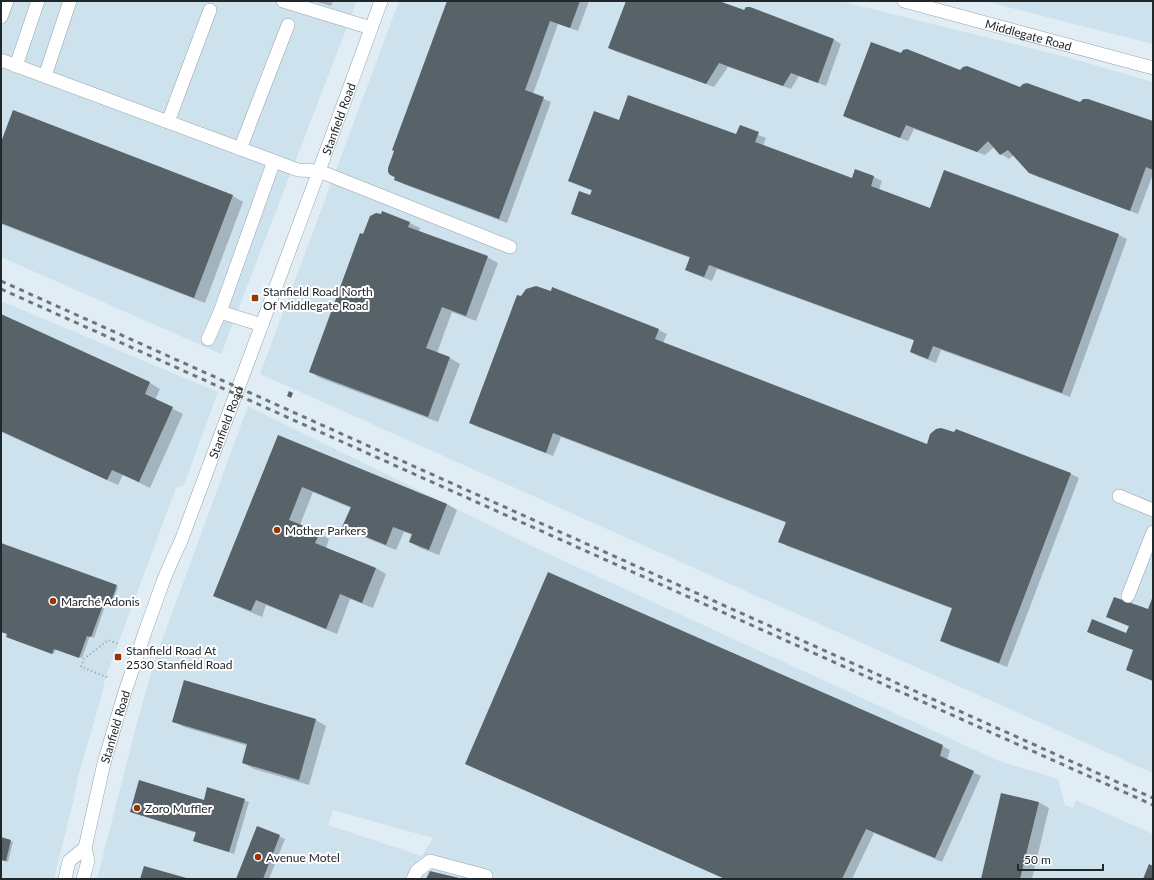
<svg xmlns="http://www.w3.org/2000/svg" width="1154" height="880" font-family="Lato,sans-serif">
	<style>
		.built { fill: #cee2ee; fill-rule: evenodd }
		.shadow { fill: #0003 }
		.building { fill: #586369 }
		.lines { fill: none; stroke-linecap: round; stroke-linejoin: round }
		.minor-casing { stroke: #97a2a9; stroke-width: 14 }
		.path { stroke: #919aa0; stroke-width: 2; stroke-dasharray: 1 3; stroke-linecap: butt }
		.minor { stroke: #fff; stroke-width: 13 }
		.rail { stroke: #6d757a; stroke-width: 3; stroke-dasharray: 5 5; stroke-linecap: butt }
		.poi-dot { fill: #9a3503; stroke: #fff; stroke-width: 1.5 }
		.labels { text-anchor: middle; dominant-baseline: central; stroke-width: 4; stroke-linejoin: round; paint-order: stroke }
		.street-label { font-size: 12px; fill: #22272a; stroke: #fff }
		.poi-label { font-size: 12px; fill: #22272a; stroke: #fff; text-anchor: start }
	</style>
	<rect width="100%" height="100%" fill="#e1edf4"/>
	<!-- built -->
	<path class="built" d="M1,1H357L221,354L1,257Z
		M399,1H840L1067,57L1153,82V773L260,374Z
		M984,1H1153V44Z
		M1,301L218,392L184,485L176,488L105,679L101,698L78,777L73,802L54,879H1Z
		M248,406L538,549L999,761L1058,779L1065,805L1073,808L1076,800L1153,834V879H97L137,723L154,662ZM333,810L433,838L422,856L328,825Z"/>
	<!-- shadow -->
	<path class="shadow" d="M314,1H333L331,6Z
		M448,1H589L578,31L558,24L533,94L551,102L507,223L403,184L392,176Z
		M627,1H716L833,39L841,44L826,86L799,76L791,89L728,67L714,87L617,52L609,48Z
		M901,54L1021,88L1153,122V174L1138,214L1038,177L1030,173L1014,155L1009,159L1001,154L994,147L985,155L914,129L908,141L852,120L844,116Z
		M14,111L233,196L243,202L205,303L1,224V145Z
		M620,122L737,136L740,127L766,138L763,146L852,179L856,170L874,177L882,181L879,190L931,209L944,171L1119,235L1127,239L1070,397L941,350L936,363L918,356L911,352L915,341L717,269L712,281L694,274L686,270L690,258L580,217L572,213L590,197L592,191L569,181Z
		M383,212L410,223L420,228L419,232L487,257L498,263L476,321L452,312L437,353L450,358L460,364L438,422L320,378L310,372L364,235Z
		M553,289L659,330L667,334L663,343L927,445L955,433L956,430L1071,474L1079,478L1007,667L949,645L941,640L953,609L787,546L780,541L787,523L561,437L553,456L478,427L470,423L522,297L552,292Z
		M1,315L150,383L160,389L155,400L183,414L150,488L123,475L118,485L1,432Z
		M278,436L447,504L457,510L439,555L420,548L410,542L413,535L404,532L396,550L354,533L343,527L351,508L313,492L300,525L319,533L329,539L326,548L376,568L386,574L373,608L350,599L337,634L266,605L262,617L225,601L214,595Z
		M1,544L118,587L113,602L107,600L94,638L90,636L82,658L56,649L54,654L9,638L8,634L1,631Z
		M1153,599V681L1127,670L1134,650L1096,636L1088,631L1127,634L1130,627L1108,617L1148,611Z
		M316,720L326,726L309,785L254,769L243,763L248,746L184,727L173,721Z
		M942,746L950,750L947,760L981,776L942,862L874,833L852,879H725Z
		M244,800L249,802L234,854L199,843L194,840L196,833L136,814L131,812L204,801Z
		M1038,802L1049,808L1032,879H982Z
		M257,827L285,839L269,879H237Z
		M1,838L13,842L8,862L1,860Z"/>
	<!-- building -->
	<path class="building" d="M447,1H580L570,28L550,21L525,90L544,97L499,219L394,180L395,177L390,175L388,172V168L394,151L392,150Z
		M626,1H719L744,10L746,7H750L834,39L818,83L791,73L783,86L719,63L706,84L608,48Z
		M871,42L901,53L903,50L907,49L960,70L963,67L967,66L1020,87L1023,84L1027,83L1080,102L1083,99H1088L1153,121V170L1146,167L1130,211L1029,173L1008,150L1000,155L988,141L977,152L906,125L900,138L843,116Z
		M628,95L736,134L740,125L759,132L755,142L852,178L855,169L874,176L871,186L930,208L944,170L1119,234L1062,393L933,346L928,359L910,352L914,340L709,265L704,277L685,270L690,257L571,214L579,191L590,195L592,190L568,181L594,111L619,120Z
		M13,110L233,195L194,298L1,223V142Z
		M382,211L410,222L408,227L488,256L466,316L442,307L426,348L450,357L428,417L309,372L360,233L363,234L370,216L376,213L381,214Z
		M536,286L551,291L552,287L659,329L655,339L927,444L930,434L936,429L941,428L954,432L956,429L1071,473L999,663L940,641L952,608L778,542L786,522L553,433L546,453L469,423L517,295L521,296L526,289Z
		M1,314L150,382L145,394L173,407L139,482L112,470L107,480L1,431Z
		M289,391L293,393L291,398L287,396Z
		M278,435L447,504L429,550L409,542L412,534L393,527L386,545L342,527L351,507L302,487L289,520L320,532L315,543L376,568L362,603L340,594L326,629L256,600L251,611L213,596Z
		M1,543L117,585L111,602L105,600L91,637L87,636L79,658L54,649L52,654L6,637L7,634L1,632Z
		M548,572L943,745L940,756L974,771L935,858L866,829L842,879H725L465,764Z
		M1153,596V681L1126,670L1133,650L1087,632L1092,619L1126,633L1129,626L1106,617L1114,597L1148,609Z
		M184,680L316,719L299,780L242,763L247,744L172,722Z
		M139,780L204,800L207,787L245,799L229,852L193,841L196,832L130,812Z
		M1001,793L1039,802L1020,879H981Z
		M257,826L280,835L263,879H236Z
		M1,837L11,840L6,861L1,860Z
		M1149,864L1153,866V879H1143Z
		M144,866L190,879H140Z
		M430,871L459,878V879H426Z"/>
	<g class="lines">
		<defs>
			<g id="minor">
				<path d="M283,1L371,28"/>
				<path id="s1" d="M904,1L1153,68"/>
				<path d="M1,17L7,1"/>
				<path d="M1,60L298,170L319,171L510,247"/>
				<path d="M16,66L38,1"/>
				<path d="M45,76L70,1"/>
				<path d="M168,122L210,10"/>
				<path d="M240,149L288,25"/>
				<path d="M220,312L262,325"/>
				<path d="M208,339L220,312L274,161"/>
				<path d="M1119,496L1153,510"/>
				<path d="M1128,596L1153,532"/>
				<path d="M65,879L69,861L85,848"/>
				<path id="s2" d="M83,879L88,861L85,848L104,763L124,695L145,632L164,579L173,558L181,541C248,361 316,182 381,1"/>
				<path d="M413,879L417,871L430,861L486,876L485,879"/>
			</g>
		</defs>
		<!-- minor casing -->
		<use href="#minor" class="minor-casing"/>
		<!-- path -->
		<path class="path" d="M107,677L81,667L84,659L108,640L119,644"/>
		<!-- minor -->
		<use href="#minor" class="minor"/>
		<!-- rail -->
		<path class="rail" d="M1,281L1153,798
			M1,289L1153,805"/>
	</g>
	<!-- markers -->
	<g class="poi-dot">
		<rect x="251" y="294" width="8" height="8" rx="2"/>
		<circle cx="277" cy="530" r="4"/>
		<circle cx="53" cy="601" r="4"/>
		<rect x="114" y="653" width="8" height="8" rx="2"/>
		<circle cx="137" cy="808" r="4"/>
		<circle cx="258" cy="857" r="4"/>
	</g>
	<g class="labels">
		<!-- street labels -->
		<g class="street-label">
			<text stroke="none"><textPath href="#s1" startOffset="129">Middlegate Road</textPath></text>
			<text stroke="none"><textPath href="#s2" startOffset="805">Stanfield Road</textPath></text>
			<text stroke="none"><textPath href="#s2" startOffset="481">Stanfield Road</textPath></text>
			<text stroke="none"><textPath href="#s2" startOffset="157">Stanfield Road</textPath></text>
		</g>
		<!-- poi labels -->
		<g class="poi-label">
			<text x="263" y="291">Stanfield Road North<tspan x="263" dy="14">Of Middlegate Road</tspan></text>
			<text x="285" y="530">Mother Parkers</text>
			<text x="61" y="601">Marché Adonis</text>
			<text x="126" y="650">Stanfield Road At<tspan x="126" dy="14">2530 Stanfield Road</tspan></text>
			<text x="145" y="808">Zoro Muffler</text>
			<text x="266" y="857">Avenue Motel</text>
		</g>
	</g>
	<!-- border -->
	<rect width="1154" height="880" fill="none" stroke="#22272a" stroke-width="4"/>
	<!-- scale -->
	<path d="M1018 864v6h85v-6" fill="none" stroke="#22272a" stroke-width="2"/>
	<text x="1024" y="864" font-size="12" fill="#22272a" stroke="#ffffff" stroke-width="3" paint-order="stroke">50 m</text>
</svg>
